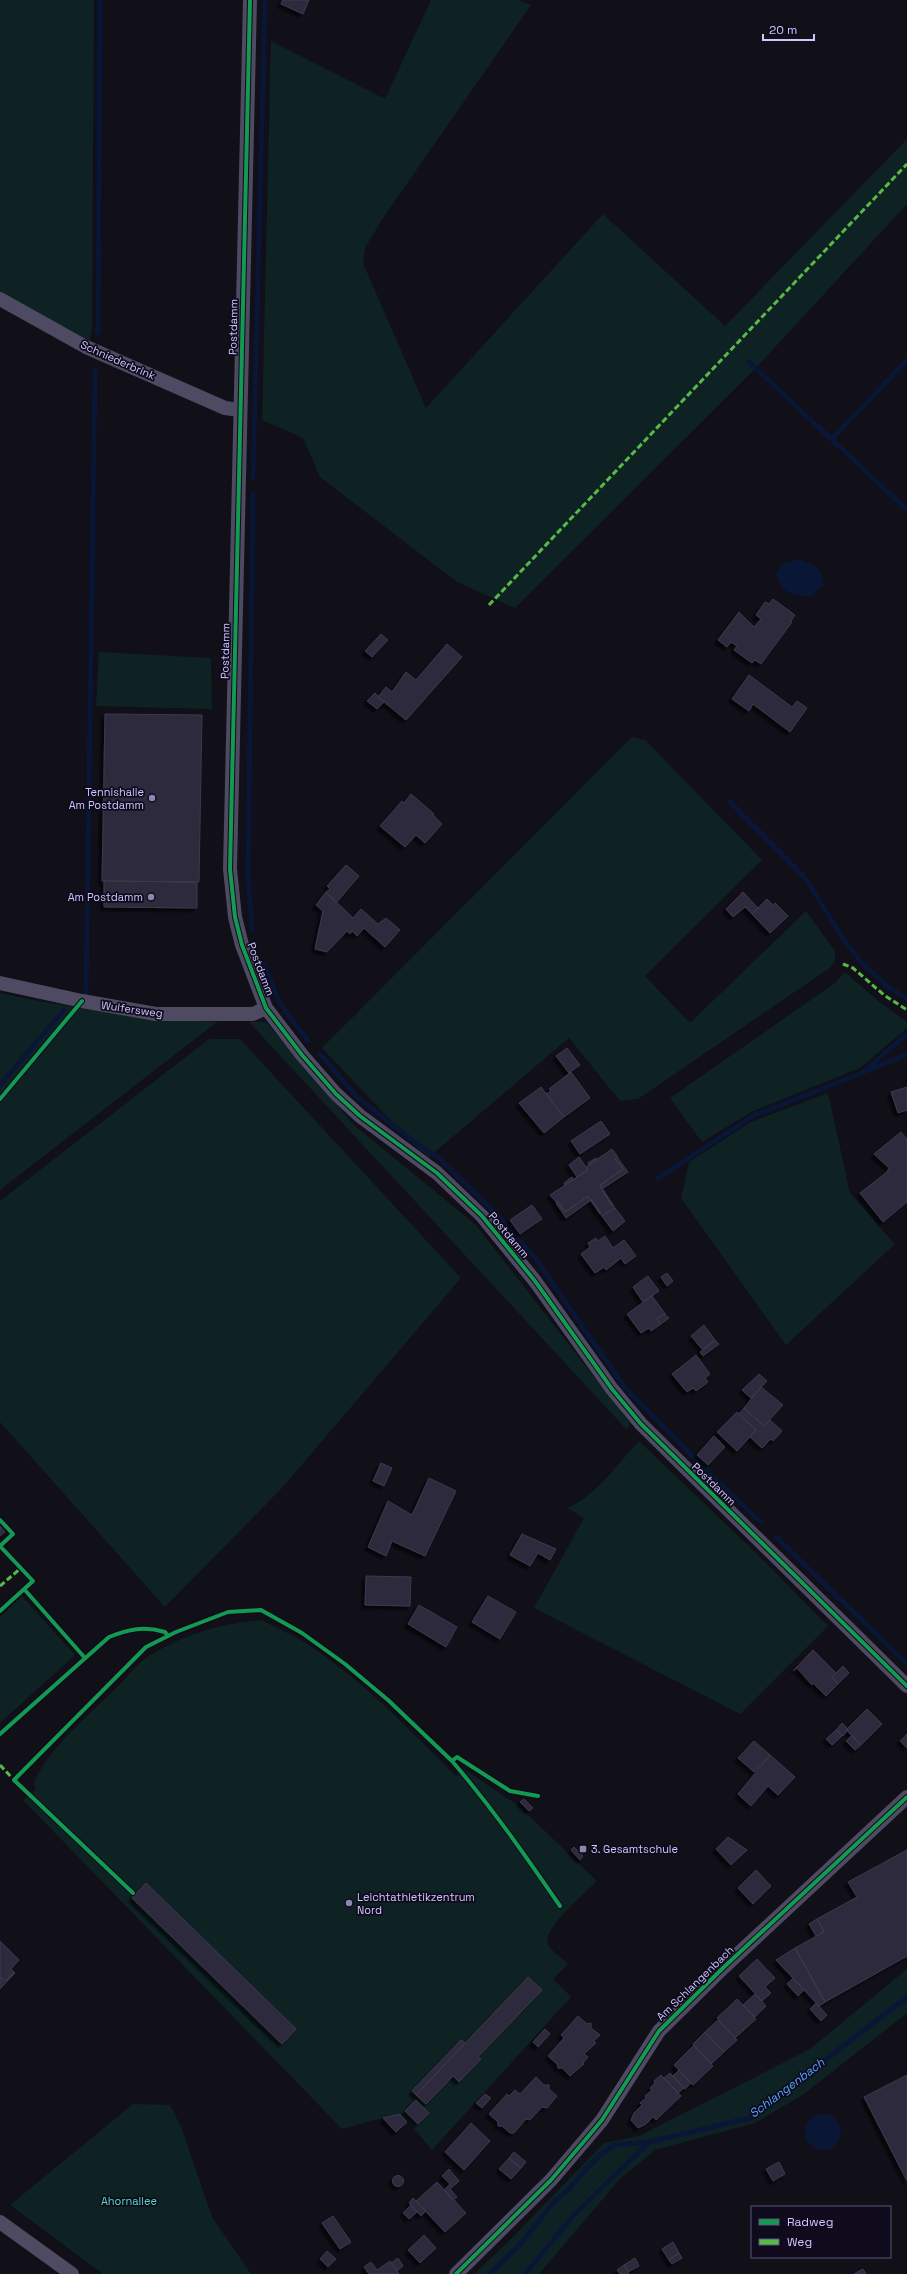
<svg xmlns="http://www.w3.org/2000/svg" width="907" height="2274" font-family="'Space Grotesk',sans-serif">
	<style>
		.green { fill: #0e2224 }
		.water { fill: #091635 }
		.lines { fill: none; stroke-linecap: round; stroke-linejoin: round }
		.stream { stroke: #091635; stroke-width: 5 }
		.building { fill: #2f2b3c; stroke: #3d394d; filter: url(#shadow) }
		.street { stroke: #4d4a61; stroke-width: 14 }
		.quiet { stroke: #58b947; stroke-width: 3; stroke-dasharray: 6 3; stroke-linecap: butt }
		.cycleway-casing { stroke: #0f0b1c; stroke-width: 6 }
		.cycleway { stroke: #139951; stroke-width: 4 }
		.poi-dot { fill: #8d86ae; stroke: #0f0b1c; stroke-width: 1.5 }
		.labels { text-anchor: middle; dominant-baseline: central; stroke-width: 3.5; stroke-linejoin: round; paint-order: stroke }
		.street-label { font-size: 11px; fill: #d0c6ff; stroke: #0f0b1c }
		.poi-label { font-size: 11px; fill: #d0c6ff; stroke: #0f0b1c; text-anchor: end }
		.park-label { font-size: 11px; fill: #53dec3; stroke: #0f0b1c }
		.water-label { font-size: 12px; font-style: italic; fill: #54a5ff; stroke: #0f0b1c }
	</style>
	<defs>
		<filter id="shadow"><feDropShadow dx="-3.5" dy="3.5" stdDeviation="1" flood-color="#0009"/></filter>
	</defs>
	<rect width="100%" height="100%" fill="#110f18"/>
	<!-- green -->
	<path class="green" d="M0,0H94L92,326L90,341L0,293Z
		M431,0H519L531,5L381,221L365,248L363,263L426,408L603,214L725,326L907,139V204L752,372L515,608L457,582L320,477L303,438L262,420L271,41L385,99Z
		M99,652L211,658L212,709L96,706Z
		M632,737L645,740L762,860L645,976L690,1023L806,911L835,951V960L831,967L638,1099L620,1101L569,1038L429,1157L417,1148L322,1048Z
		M845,972L877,1000L907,1022V1028L860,1068L751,1112L702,1142L670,1098L835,983Z
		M0,993C72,1009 143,1018 217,1022L0,1190Z
		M249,1022H266L354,1125L476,1225L630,1423L627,1430Z
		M209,1039H240L461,1278L282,1488L165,1607L0,1422V1201Z
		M828,1093L850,1193L895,1244L786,1345L681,1198L689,1162L751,1122Z
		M639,1441L755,1552L828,1626L740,1714L534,1608L584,1518L567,1508C596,1496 617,1464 639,1441Z
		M22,1596L75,1655L0,1723V1617Z
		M261,1620C273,1626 287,1632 299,1639C359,1676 407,1727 456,1776L464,1769L519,1806L597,1881C587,1892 541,1929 548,1944C551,1951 562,1958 568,1964L553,1979L571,1997L432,2150L401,2113L342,2129L23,1800L36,1789L34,1783C49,1746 93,1712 121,1683C130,1674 140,1660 152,1654C185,1634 223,1623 261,1620Z
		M907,1969V2013L804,2094L755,2123L655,2150L620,2179L539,2274H474L510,2240L604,2143L639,2136L810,2049Z
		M133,2104L170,2105L182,2129L212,2217L251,2274H103L10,2205Z"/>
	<!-- water -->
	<path class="water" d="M799,559C814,564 823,569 824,585L810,597C791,594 781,594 776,574L782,564Z
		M805 2132a18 18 0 1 1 36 0a18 18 0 1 1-36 0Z"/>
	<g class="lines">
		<!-- stream -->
		<path class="stream" d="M98,333L100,0
			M749,362L907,510
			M832,439L907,360
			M253,478L265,0
			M730,802L806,879L842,937L860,961L889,988L907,998
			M252,929L248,877L253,494
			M264,964L279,1002L308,1041
			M86,993L95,371
			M320,1054L357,1097L417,1144L438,1157L499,1217L535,1258L625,1388L716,1480L762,1523
			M867,1071L907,1054
			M0,1085L64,1010
			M658,1178L753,1116L862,1073L907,1034
			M776,1537L907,1664
			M489,2274L517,2248L554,2202L569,2189L587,2168L601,2154L614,2145L649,2142L750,2118L907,1997
			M525,2274L574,2215L649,2142"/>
	</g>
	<!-- building -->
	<path class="building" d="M283,0H309L303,14L281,4Z
		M773,599L795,615L791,621L792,622L761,664L755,660L752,663L734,650L737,646L731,642L727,647L718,640L739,612L754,627L761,619L756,615L765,602L769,604Z
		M381,634L388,640L372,657L365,651Z
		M447,644L462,657L406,720L378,697L386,687L392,692L406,672L416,680Z
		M749,675L792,707L797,701L807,708L790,732L753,704L749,711L732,699Z
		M375,693L384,702L377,709L367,701Z
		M105,714L202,715L199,882L102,881Z
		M411,794L434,814L433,815L442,824L425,843L416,835L405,847L380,826L402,801L404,803Z
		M346,865L359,876L336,903L326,892L330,889L327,886Z
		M104,881L197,882V908L104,907Z
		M326,892L353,918L361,909L378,924L386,918L400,930L385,947L364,928L357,936L352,931L350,934L347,931L327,952L315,949L323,911L316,905Z
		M743,892L758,908L752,914L745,907L733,917L726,909Z
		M767,899L773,905L775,903L788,916L770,933L752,914Z
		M567,1048L580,1065L569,1073L556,1056Z
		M571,1072L590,1098L564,1117L546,1094L551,1091L549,1089Z
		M541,1087L564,1117L544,1133L519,1103Z
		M907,1087V1110L898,1113L891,1092Z
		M601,1121L610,1134L580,1154L571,1141Z
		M901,1132L907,1139V1202L883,1222L860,1193L887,1172L889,1168L874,1154Z
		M612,1149L618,1157L615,1159L623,1169L600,1185L615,1208L602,1216L588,1196L565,1212L550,1195L588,1170L586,1167Z
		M579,1157L588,1170L577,1177L569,1165Z
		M617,1157L628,1172L602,1189L600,1185L623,1169L615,1159Z
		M596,1158L597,1159L589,1165L588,1163Z
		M572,1177L573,1179L565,1185L564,1183Z
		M602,1190L613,1205L612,1206Z
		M588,1196L591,1200L566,1218L556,1203L558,1201L565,1212Z
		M592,1200L601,1213L600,1214L591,1201Z
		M532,1205L542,1219L520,1234L510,1220Z
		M615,1208L625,1221L613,1231L602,1216Z
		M605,1236L613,1248L624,1240L636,1256L625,1264L621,1258L606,1270L604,1267L595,1273L581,1254L590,1247L588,1243L596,1238L598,1241Z
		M667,1273L673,1281L667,1286L661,1277Z
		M648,1276L659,1291L643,1302L633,1287Z
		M652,1296L666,1315L664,1314L657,1319L661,1324L651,1331L649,1328L641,1333L627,1314Z
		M664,1314L669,1318L661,1324L657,1319Z
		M704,1325L715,1340L703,1350L691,1336Z
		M715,1340L719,1344L703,1356L700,1352Z
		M696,1355L710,1374L705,1378L708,1382L696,1391L693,1388L687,1392L672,1374Z
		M759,1374L767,1381L751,1398L742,1390Z
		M761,1387L783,1405L764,1426L744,1408Z
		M744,1408L764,1426L770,1420L782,1431L773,1441L771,1439L762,1448L750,1437L756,1430L739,1414Z
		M737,1412L756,1430L737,1451L717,1432Z
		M714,1436L725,1447L708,1465L697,1455Z
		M381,1463L392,1468L384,1486L373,1481Z
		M429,1478L456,1491L425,1556L392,1541L386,1556L368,1547L388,1501L412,1515Z
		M0,1526L5,1532L0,1536Z
		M522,1534L556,1549L550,1560L538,1553L530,1566L510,1555Z
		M366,1576L411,1577L410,1606L365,1605Z
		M488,1596L516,1612L500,1639L472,1622Z
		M419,1605L457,1627L446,1647L408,1624Z
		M813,1650L836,1673L832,1677L838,1684L826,1696L813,1683L812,1685L797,1668L793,1671Z
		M843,1666L849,1673L838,1684L832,1677Z
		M867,1709L882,1724L861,1745L846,1730Z
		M842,1723L848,1729L843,1736L836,1730Z
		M836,1730L842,1736L832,1745L826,1739Z
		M907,1734V1748L900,1741Z
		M852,1735L861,1745L855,1750L846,1741Z
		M754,1741L770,1755L754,1772L738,1758Z
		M770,1755L795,1777L778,1795L768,1786L751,1806L738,1794Z
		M524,1799L533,1808L529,1811L520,1802Z
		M728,1837L747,1850L731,1865L716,1849Z
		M574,1847L583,1856L580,1860L571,1850Z
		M907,1850V1956L825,2002L795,1948L824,1932L817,1919L857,1897L848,1882Z
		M756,1870L771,1886L753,1904L738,1888Z
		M146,1883L296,2029L282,2044L132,1898Z
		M817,1919L824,1932L816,1936L809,1924Z
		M0,1941L19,1960L11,1969L14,1972L6,1981L0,1977Z
		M795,1948L825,2002L819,2006L776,1960Z
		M757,1959L775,1978L765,1987L771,1993L762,2001L739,1976Z
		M14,1972L15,1973L0,1989V1977L6,1981Z
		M528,1977L542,1990L478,2057L481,2059L459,2082L453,2076L426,2104L416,2095Z
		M793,1978L804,1990L798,1996L787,1984Z
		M755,1994L766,2006L755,2017L743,2005Z
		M737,1999L756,2019L735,2038L717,2018Z
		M816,2003L827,2015L821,2021L810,2009Z
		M578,2016L587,2024L591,2023V2028L600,2035L594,2041L596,2043L584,2054L588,2057L583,2063L584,2064L570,2076L562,2068H558L557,2064L548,2056L564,2038L561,2035Z
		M718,2020L737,2040L724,2052L705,2032Z
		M545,2029L550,2034L538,2047L533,2042Z
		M705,2032L724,2052L711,2064L693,2044Z
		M461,2040L465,2043L416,2095L412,2091Z
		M694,2045L713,2066L693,2085L674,2065Z
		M679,2070L691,2083L685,2089L673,2076Z
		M670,2073L684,2088L678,2093L664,2078Z
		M661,2075L681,2096L656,2120L653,2117L646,2124L638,2128L631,2120L634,2113L642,2105L640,2103L646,2098L645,2096L652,2090L650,2088L655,2083L654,2081Z
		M907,2075V2181L864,2097Z
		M536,2077L544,2085H549V2089L557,2096L547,2108L542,2107L530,2120L526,2119L514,2133H510L502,2126H498V2122L489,2114L507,2094L509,2096L515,2090L520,2094Z
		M485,2094L491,2098L482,2108L476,2103Z
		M416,2100L429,2113L418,2124L405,2111Z
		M400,2114L407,2122L396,2132L383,2118Z
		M471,2123L490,2141L464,2170L445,2152Z
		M514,2152L526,2162L521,2168L509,2158Z
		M509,2158L521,2168L511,2179L499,2169Z
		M779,2162L785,2174L773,2181L766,2169Z
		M449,2169L459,2181L450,2189L457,2197L453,2200L444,2190L450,2184L442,2176Z
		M392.5 2181a5.5 5.5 0 1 1 11 0a5.5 5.5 0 1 1-11 0Z
		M437,2182L466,2213L445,2232L416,2201Z
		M413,2198L426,2211L421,2216L409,2203Z
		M411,2205L417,2212L409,2219L403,2213Z
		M333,2216L351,2242L340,2249L322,2223Z
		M424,2235L436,2248L420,2263L408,2250Z
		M673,2242L679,2253L669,2260L662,2249Z
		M327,2251L336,2259L328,2267L320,2259Z
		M679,2253L682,2258L672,2264L669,2260Z
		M398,2258L403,2266L397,2271L391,2263Z
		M635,2258L639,2266L628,2272L624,2265Z
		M390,2261L399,2274H369L364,2267L371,2262L377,2270Z
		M624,2265L628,2272L629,2274H620L617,2270Z
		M863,2269L866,2274H854Z"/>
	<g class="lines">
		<!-- street -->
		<path class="street" d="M250,0L230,869L235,917L242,945L266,1008L302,1055L336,1094L360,1116L437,1173L482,1216L535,1281L612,1389L641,1424L907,1686
			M0,299L86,347L225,408L240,410
			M0,983L82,1001L156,1014H253L266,1008
			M0,2222L72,2274
			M456,2274L551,2180L586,2139L602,2120L659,2031L724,1967L907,1797"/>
		<!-- quiet -->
		<path class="quiet" d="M489,605L907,164
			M843,964L853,968L884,995L907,1010
			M0,1586L21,1568
			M0,1765L14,1780"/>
		<defs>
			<path id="cycleway" d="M250,0L230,869L235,917L242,945L266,1008L302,1055L336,1094L360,1116L437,1173L482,1216L535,1281L612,1389L641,1424L907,1686
				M0,1099L82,1001
				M0,1520L13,1534L0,1546L33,1581L0,1611
				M24,1589L85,1658
				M0,1734L109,1637C129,1629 144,1626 165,1632L168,1636
				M452,1761C493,1809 525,1855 560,1906
				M133,1893L14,1780L146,1647L176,1632L228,1612L261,1610L302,1633L345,1664L388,1700L452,1761L457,1757L510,1791L538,1796
				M456,2274L551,2180L586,2139L602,2120L659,2031L724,1967L907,1797"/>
		</defs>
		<!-- cycleway casing -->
		<use href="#cycleway" class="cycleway-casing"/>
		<!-- cycleway -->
		<use href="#cycleway" class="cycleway"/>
	</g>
	<!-- markers -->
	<g class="poi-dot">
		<circle cx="152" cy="798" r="4"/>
		<circle cx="151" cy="897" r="4"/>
		<rect x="579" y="1845" width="8" height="8" rx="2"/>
		<circle cx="349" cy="1903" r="4"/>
	</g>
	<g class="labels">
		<!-- street labels -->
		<g class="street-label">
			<text transform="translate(233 327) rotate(-89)">Postdamm</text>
			<text transform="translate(118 360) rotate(24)">Schniederbrink</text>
			<text transform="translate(225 651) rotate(-89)">Postdamm</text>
			<text transform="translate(261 969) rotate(69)">Postdamm</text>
			<text transform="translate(132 1009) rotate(8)">Wulfersweg</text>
			<text transform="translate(509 1235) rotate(50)">Postdamm</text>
			<text transform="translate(714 1484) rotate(44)">Postdamm</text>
			<text transform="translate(695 1983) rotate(-44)">Am Schlangenbach</text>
		</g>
		<!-- poi labels -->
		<g class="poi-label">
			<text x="144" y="792">Tennishalle<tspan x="144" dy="13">Am Postdamm</tspan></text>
			<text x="143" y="897">Am Postdamm</text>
			<text x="591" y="1849" text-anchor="start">3. Gesamtschule</text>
			<text x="357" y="1897" text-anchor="start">Leichtathletikzentrum<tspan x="357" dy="13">Nord</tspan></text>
		</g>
		<!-- park labels -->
		<g class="park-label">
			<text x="129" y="2201">Ahornallee</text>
		</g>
		<!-- water labels -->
		<g class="water-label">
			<text transform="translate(787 2088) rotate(-37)">Schlangenbach</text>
		</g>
	</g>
	<!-- legend -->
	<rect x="751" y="2206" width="140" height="52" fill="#0f0b1c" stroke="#5c5677"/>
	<rect x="759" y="2219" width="20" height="6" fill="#139951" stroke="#5c5677"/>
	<text x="787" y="2226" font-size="12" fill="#d0c6ff">Radweg</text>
	<rect x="759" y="2239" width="20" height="6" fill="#58b947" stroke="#5c5677"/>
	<text x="787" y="2246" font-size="12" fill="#d0c6ff">Weg</text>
	<!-- scale -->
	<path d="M763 34v6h51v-6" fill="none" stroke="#d0c6ff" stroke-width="2"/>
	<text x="769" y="34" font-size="12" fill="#d0c6ff" stroke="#0f0b1c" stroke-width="3" paint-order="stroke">20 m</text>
</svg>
